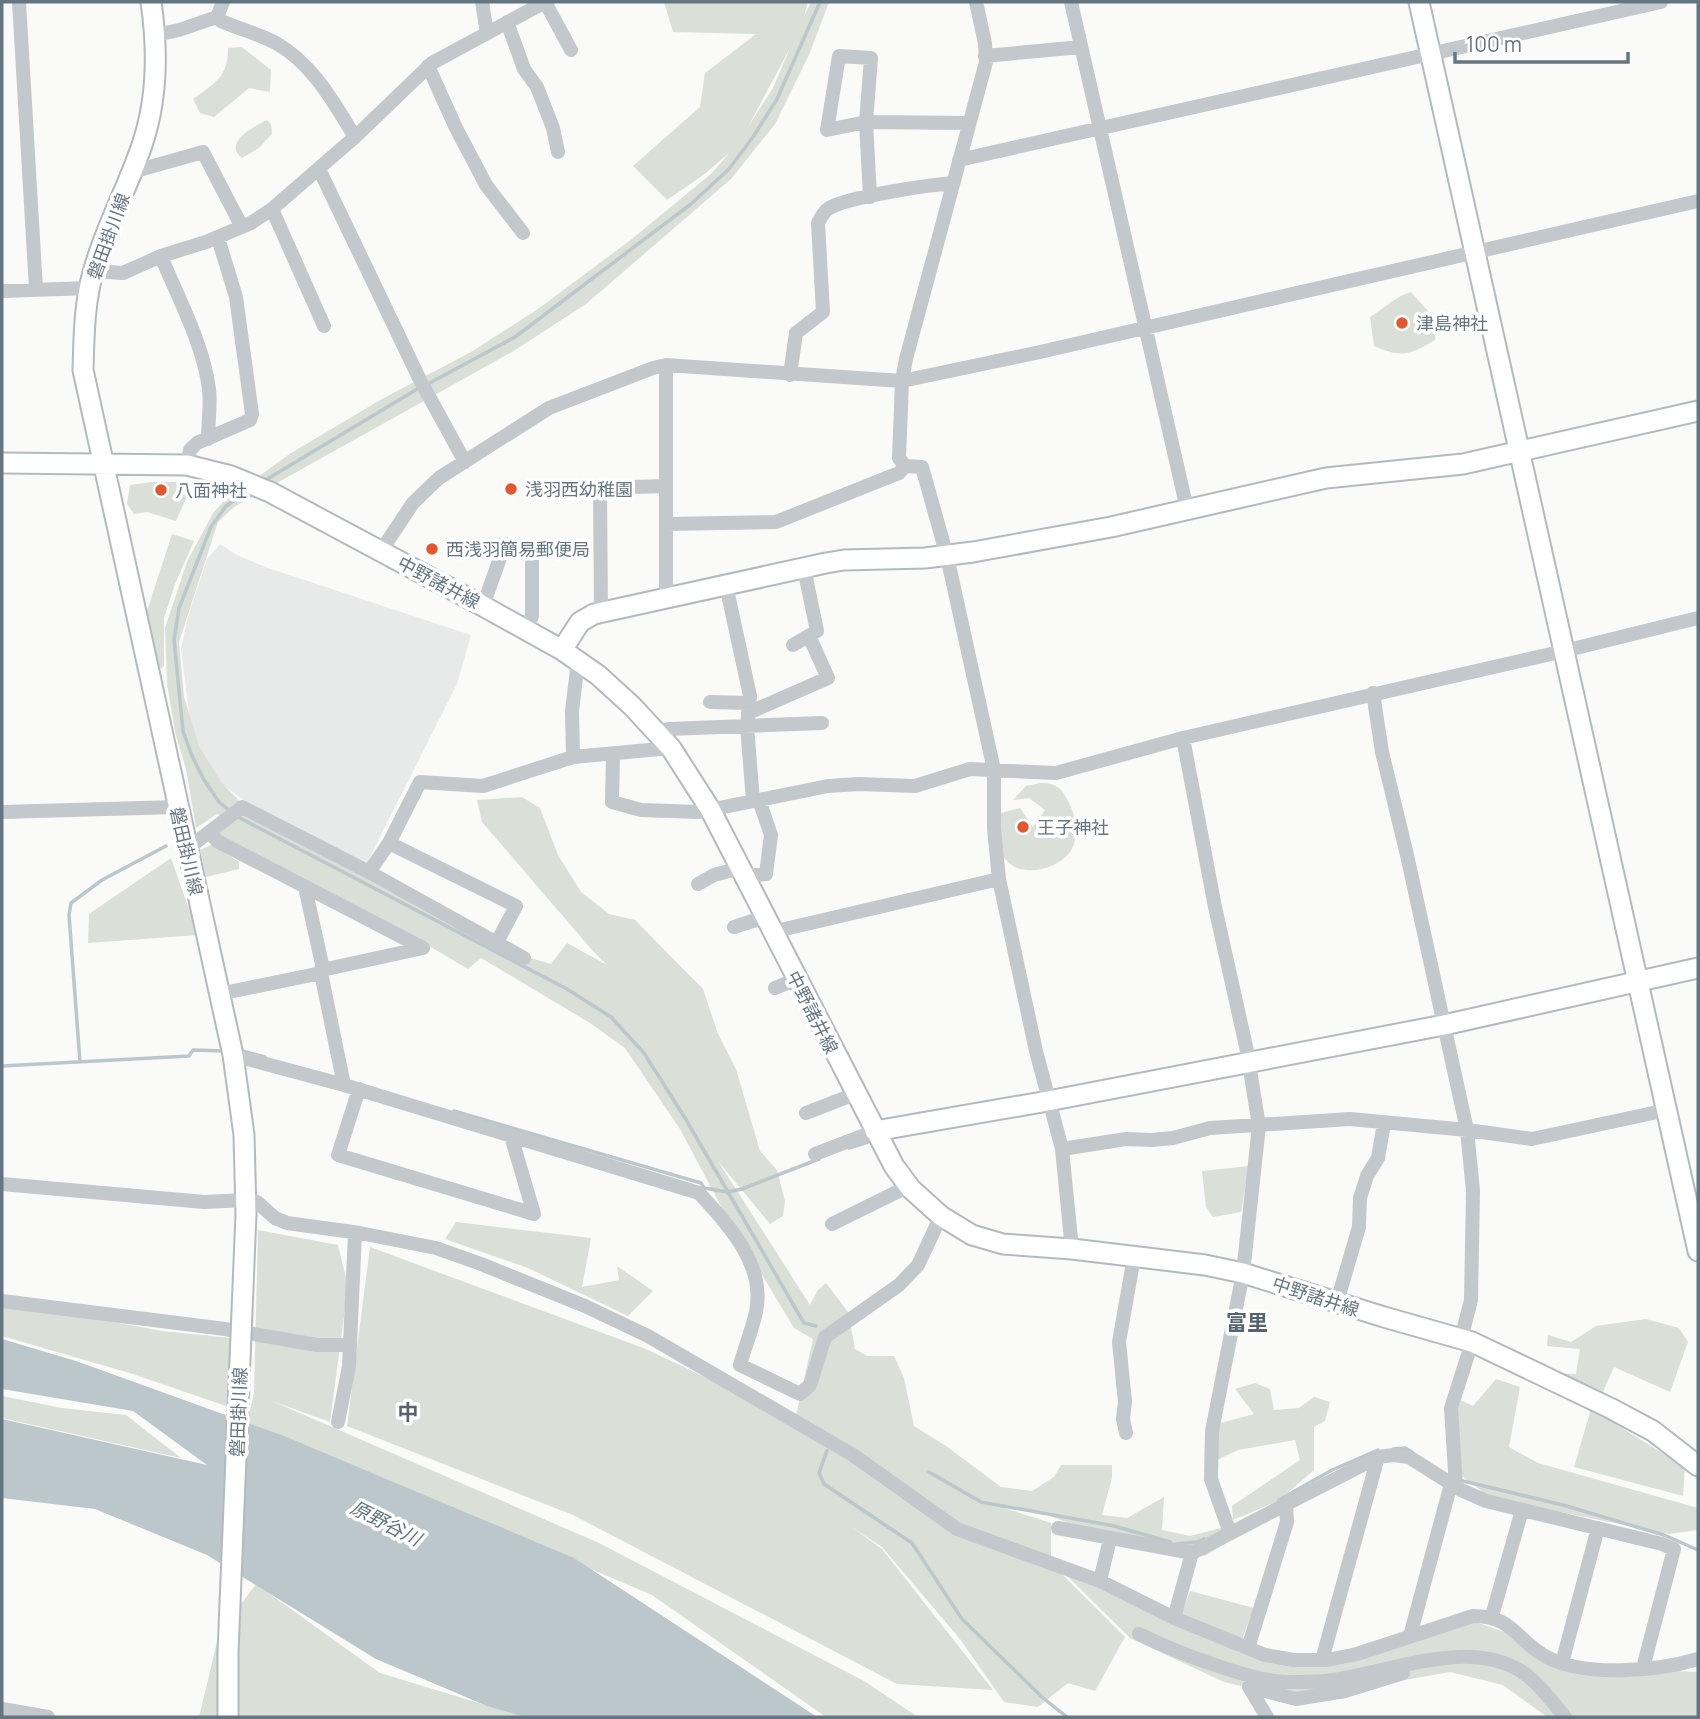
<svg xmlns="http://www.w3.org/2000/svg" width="1700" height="1719" font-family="Manrope,'Noto Sans JP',sans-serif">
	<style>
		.built { fill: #e8e9e9 }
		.green { fill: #dadfd7; fill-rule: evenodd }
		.water { fill: #bbc7cb }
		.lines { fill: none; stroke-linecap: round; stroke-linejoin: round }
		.stream { stroke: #bbc7cb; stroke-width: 3.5 }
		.secondary-casing { stroke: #b3babf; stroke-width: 23 }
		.street { stroke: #c3c8cc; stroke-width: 14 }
		.secondary { stroke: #fff; stroke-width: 19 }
		.secondary-bridge-casing { stroke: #b3babf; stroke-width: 23; stroke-linecap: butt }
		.secondary-bridge { stroke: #fff; stroke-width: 19 }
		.poi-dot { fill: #e4572e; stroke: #fff; stroke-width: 2.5 }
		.labels { text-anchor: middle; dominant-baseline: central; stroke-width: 7; stroke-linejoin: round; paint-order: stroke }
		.street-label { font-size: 18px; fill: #657683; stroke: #fff }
		.poi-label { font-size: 18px; fill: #657683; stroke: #fff; text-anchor: start }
		.water-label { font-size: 19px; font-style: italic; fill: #60757c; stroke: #fff }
		.quarter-label { font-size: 21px; font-weight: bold; fill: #57646e; stroke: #fff }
	</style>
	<rect width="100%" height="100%" fill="#fafaf8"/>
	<!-- built -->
	<path class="built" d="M220,544L237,555L268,568L471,635L457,684L366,865L242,799L218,781L199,751L191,729L181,648L188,617L207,559Z"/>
	<!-- green -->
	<path class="green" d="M664,2H808L804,16L811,2H829L809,55L775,124L731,179L586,304L512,352L234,507L218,522L179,642L184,697L199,746L221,782L248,810L517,954L551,964L567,943L607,965L592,950L482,822L477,800L522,797L540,808L558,855L581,892L609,914L635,920L703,989L718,1034L736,1069L760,1151L777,1170L785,1201L783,1216L770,1224L718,1161L810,1305L817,1291L826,1283L848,1312L855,1349L867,1356H894L904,1378L914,1426L946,1446L1001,1487L1032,1491L1054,1477L1061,1465H1112V1478L1102,1515L1127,1518L1164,1497L1162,1530L1190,1536L1228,1526L1231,1540L1205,1556L1110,1539L1045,1514L976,1499L1051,1523V1563L1125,1637L1095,1691L1068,1683L1038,1707L1004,1702L960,1639L882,1547L850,1526L882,1549L993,1690L897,1684L573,1515L347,1426L370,1247L646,1349L795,1420L813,1339L794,1328L722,1208L680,1129L625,1048L590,1023L481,958L468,969L419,940L213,837L229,821L217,814L196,828L186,769L175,732L167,683L165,628L187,562L213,513L222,503L291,453L382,399L471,352L538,309L632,239L712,173L730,152L706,173L667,200L633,166L700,107L705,73L756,34L673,32ZM790,48L773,88L748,127Z
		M242,47L271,70L270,92L249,88L214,117L200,113L193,99C215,83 228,77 228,48Z
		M267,120L271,124L272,134L259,148L242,158C222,142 255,126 267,120Z
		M1411,292L1429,312L1439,314L1435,340C1410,355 1401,358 1374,346L1370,317C1385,308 1394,297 1411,292Z
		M152,482H187L188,494L176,521L147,512L134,514L127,504L130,485Z
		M172,534L194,541L175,584L164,618V666L160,669L146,614Z
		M1040,783C1055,782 1062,788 1068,801C1076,816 1080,837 1070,852C1058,869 1023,878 1008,862C1001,855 998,846 995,838L1001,813L1020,808L1033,827L1045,810L1029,798L1013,800L1026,786Z
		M213,844L239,862V869L206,877L200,850Z
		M171,858L198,935L88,943L89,914Z
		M1249,1166L1241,1212L1213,1217L1206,1207L1202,1171Z
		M456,1222L591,1238L582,1287L619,1280L617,1266L653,1291L628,1316L528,1268L445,1239Z
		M258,1230L338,1245L348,1286L330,1422L272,1401L599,1543L864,1681L918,1717H826L652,1595L247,1423L254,1393Z
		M2,1301L162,1331L231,1338L229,1407L133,1374L2,1336Z
		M1646,1319L1679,1328L1688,1342L1670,1392L1614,1367L1603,1392L1556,1377L1552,1373L1576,1374L1580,1349L1547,1346L1548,1335L1571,1342L1596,1326Z
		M1496,1379L1520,1387L1509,1447L1538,1463L1698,1508V1530L1669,1534L1491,1498L1455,1471L1456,1415L1460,1400L1473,1406Z
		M1255,1383L1270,1389L1274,1410L1299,1408L1314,1397L1330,1402L1325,1421L1314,1427V1470L1278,1501L1233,1520L1232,1506L1300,1460L1295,1440L1238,1450L1215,1461L1217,1424L1254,1414L1235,1389Z
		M2,1396L62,1408L126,1415L181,1458L2,1418Z
		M1591,1409L1685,1467L1683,1496L1574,1467Z
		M1057,1566L1290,1659L1357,1654L1464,1618L1522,1638L1582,1667L1698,1672V1717H1547L1503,1685L1450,1672L1296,1699L1224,1682L1130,1638Z
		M256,1584L380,1673L525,1717H199L219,1634Z
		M1190,1591L1254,1608L1242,1639L1181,1615Z"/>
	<!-- water -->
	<path class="water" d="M2,1339L76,1361L284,1436L574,1558L817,1717H525L487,1706L376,1659L207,1555L95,1509L2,1498V1419L207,1465L133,1411L2,1389Z"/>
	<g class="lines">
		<!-- stream -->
		<path class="stream" d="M426,385L515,337L691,204L729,169L753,137L777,99L820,2
			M264,481L419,388
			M229,810L219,802L204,780L192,756L183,731L174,640L179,608L211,527L226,506L248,491
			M238,817L567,989L611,1017L644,1053L685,1118L804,1323L816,1326
			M242,1051L265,1057
			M80,1062L69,915L71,903L102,880L166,846
			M2,1066L189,1056L193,1050L224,1051
			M454,1111L701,1183L704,1188L727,1192L742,1189L819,1159
			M849,1148L868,1142
			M1393,1449L1405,1448L1412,1452
			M827,1451L819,1473L824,1484L912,1543L962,1619L1043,1698L1067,1717
			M929,1472L981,1502L1114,1526L1170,1542
			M1459,1480L1563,1505L1664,1535L1698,1550
			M1279,1500L1332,1470L1378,1450
			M1177,1544L1197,1542L1204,1539"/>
		<defs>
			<path id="secondary" d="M151,2C158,50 158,98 142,145C128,187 106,226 94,269C84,302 84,337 83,370L233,1055L244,1135L246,1214
				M1419,2L1698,1251
				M2,463L187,465L231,476L270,492L483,606L562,650L598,675L632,706L671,748L710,809L894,1166L911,1189L941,1216L972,1235L1003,1244L1072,1249L1205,1265L1243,1273L1384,1317L1472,1342L1610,1408L1653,1431L1698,1466
				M562,650L580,622L594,614L826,563L844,560L925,558L973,552L1111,527L1326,478L1463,464L1698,411
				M875,1131L1048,1101L1444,1025L1698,968"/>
		</defs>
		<!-- secondary casing -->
		<use href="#secondary" class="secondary-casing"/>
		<!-- street -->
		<path class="street" d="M19,2L36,289
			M482,2L487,33
			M545,2L571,50
			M976,2L985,43L986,62L906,359L902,381L899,458L905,466L922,467L947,556L994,770V828L999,879L1036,1051L1062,1149L1072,1249
			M1071,2L1187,509
			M217,17L223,2
			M507,22L524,69L537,87L553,128L558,152
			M156,35L179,30L217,17L221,21C239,29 260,34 276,43C313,64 334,103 355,137
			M985,56L1081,47
			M428,66L456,128L486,185L523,233
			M959,160L1661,2
			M319,169L420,380L465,462
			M132,172L203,152L242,227
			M870,197L866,122L871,58L839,56L827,130L866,122L969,123
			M272,209L324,326
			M161,256C178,298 203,343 209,389C211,405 208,423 208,439
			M93,271L123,273L161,256L206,242L251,223L272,209L355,137L432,63L545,2
			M2,291L89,288
			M666,365V598
			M790,375L796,333L823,312L818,223C821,218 823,212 828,209C845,197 929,185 953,183
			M187,465L190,450L197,443L250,420L252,414L236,297L218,238
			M666,524L776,522L899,473L905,466
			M381,551L413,503L439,478L549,408L653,368L666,365L902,381L1040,352L1698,201
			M726,585L750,696L747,726L753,801
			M483,606L505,544
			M601,613L600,488L666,486
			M526,630L532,616V560
			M793,645L817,631L804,568
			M1373,693L1382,752L1407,855L1467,1130L1473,1191L1471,1300L1461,1339
			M710,702L749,703
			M748,713L828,678L809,636
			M657,733L669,729L822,723
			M1183,738L1215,907L1247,1051L1259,1126L1243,1273L1212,1431L1211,1479L1230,1533
			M613,754L612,802L641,810L699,812L828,786L859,784L915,786L970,769L1056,773L1183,738L1564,651L1698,618
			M573,757L572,711L578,661
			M2,812L177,807
			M210,832L217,841L423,948
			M389,843L516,906L496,944
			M187,849L242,807L369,872L389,843L420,782L483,786L573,757L671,748
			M369,872L524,958
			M744,876L766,874L771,835L759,800
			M698,884L714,875L740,868
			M305,887L322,964L321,973
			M734,927L765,917
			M772,932L999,879
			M322,970L423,948
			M775,988L797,979
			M219,994L321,973L344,1085
			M233,1055L344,1085L699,1193C728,1225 766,1264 756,1312C752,1330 745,1347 740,1365L800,1394L810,1385L825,1337L899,1285L918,1265L941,1216
			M359,1089L338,1155L534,1214L511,1136
			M806,1113L855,1094
			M1062,1149L1126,1139L1152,1140L1173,1138L1210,1128L1350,1119L1467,1130L1532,1139L1667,1110
			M815,1154L875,1131
			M2,1184L204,1202L247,1200L257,1202L275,1218L287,1223L360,1233L436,1248L481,1264L585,1306L648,1336L853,1455L957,1529L1100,1581L1174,1618L1265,1655L1294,1660H1327L1357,1654L1473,1616C1513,1616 1515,1639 1545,1656C1583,1678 1658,1671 1698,1659
			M832,1224L909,1186
			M2,1301L225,1329L317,1345H350
			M1337,1302L1359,1227L1360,1198L1367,1176L1378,1158L1384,1123
			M338,1422L349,1366L355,1233
			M1126,1433L1123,1419L1125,1402L1119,1342L1134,1257
			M1456,1487L1451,1408L1472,1342
			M1058,1528L1192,1553L1378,1457L1394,1455L1409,1457L1461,1490L1486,1501L1662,1544L1674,1549L1643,1668
			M1100,1581L1110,1539
			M1492,1616L1522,1510
			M1174,1618L1192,1553
			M1139,1634C1173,1651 1255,1683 1291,1682C1305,1682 1320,1682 1333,1680C1392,1672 1465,1638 1521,1671C1538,1682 1552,1702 1565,1717
			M1410,1636L1451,1484
			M1248,1648L1287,1522L1286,1505
			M1322,1660L1378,1457
			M1562,1663L1598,1528
			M2,1709L48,1717
			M1267,1717L1249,1687L1296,1699L1345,1691L1403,1673"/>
		<!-- secondary -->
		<use href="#secondary" class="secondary"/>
		<defs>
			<path id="secondary-bridge" d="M228,1717V1652L246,1214"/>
		</defs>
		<!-- secondary-bridge casing -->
		<use href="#secondary-bridge" class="secondary-bridge-casing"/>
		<!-- secondary-bridge -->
		<use href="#secondary-bridge" class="secondary-bridge"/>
	</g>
	<!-- markers -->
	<g class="poi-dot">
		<circle cx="1402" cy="323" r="7"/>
		<circle cx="511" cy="489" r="7"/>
		<circle cx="161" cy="490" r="7"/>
		<circle cx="432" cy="549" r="7"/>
		<circle cx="1023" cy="827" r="7"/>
	</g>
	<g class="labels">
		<!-- street labels -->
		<g class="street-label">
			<text transform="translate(108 236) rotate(-70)">磐田掛川線</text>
			<text transform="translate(439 582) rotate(28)">中野諸井線</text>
			<text transform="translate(187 851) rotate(77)">磐田掛川線</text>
			<text transform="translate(813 1012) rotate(63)">中野諸井線</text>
			<text transform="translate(1316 1296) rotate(18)">中野諸井線</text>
			<text transform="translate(238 1412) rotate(-88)">磐田掛川線</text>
		</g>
		<!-- poi labels -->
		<g class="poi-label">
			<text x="1416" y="323">津島神社</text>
			<text x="525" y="489">浅羽西幼稚園</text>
			<text x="175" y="490">八面神社</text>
			<text x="446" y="549">西浅羽簡易郵便局</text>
			<text x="1037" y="827">王子神社</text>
		</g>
		<!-- water labels -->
		<g class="water-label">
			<text transform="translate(386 1523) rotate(27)">原野谷川</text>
		</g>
		<!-- quarter labels -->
		<g class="quarter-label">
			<text x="1247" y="1322">富里</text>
			<text x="408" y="1412">中</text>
		</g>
	</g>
	<!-- border -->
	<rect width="1700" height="1719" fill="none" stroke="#657683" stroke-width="7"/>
	<!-- scale -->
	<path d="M1455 52v10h173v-10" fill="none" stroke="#657683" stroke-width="3.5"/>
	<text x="1466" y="52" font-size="21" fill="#657683" stroke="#ffffff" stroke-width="5" paint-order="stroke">100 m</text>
</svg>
